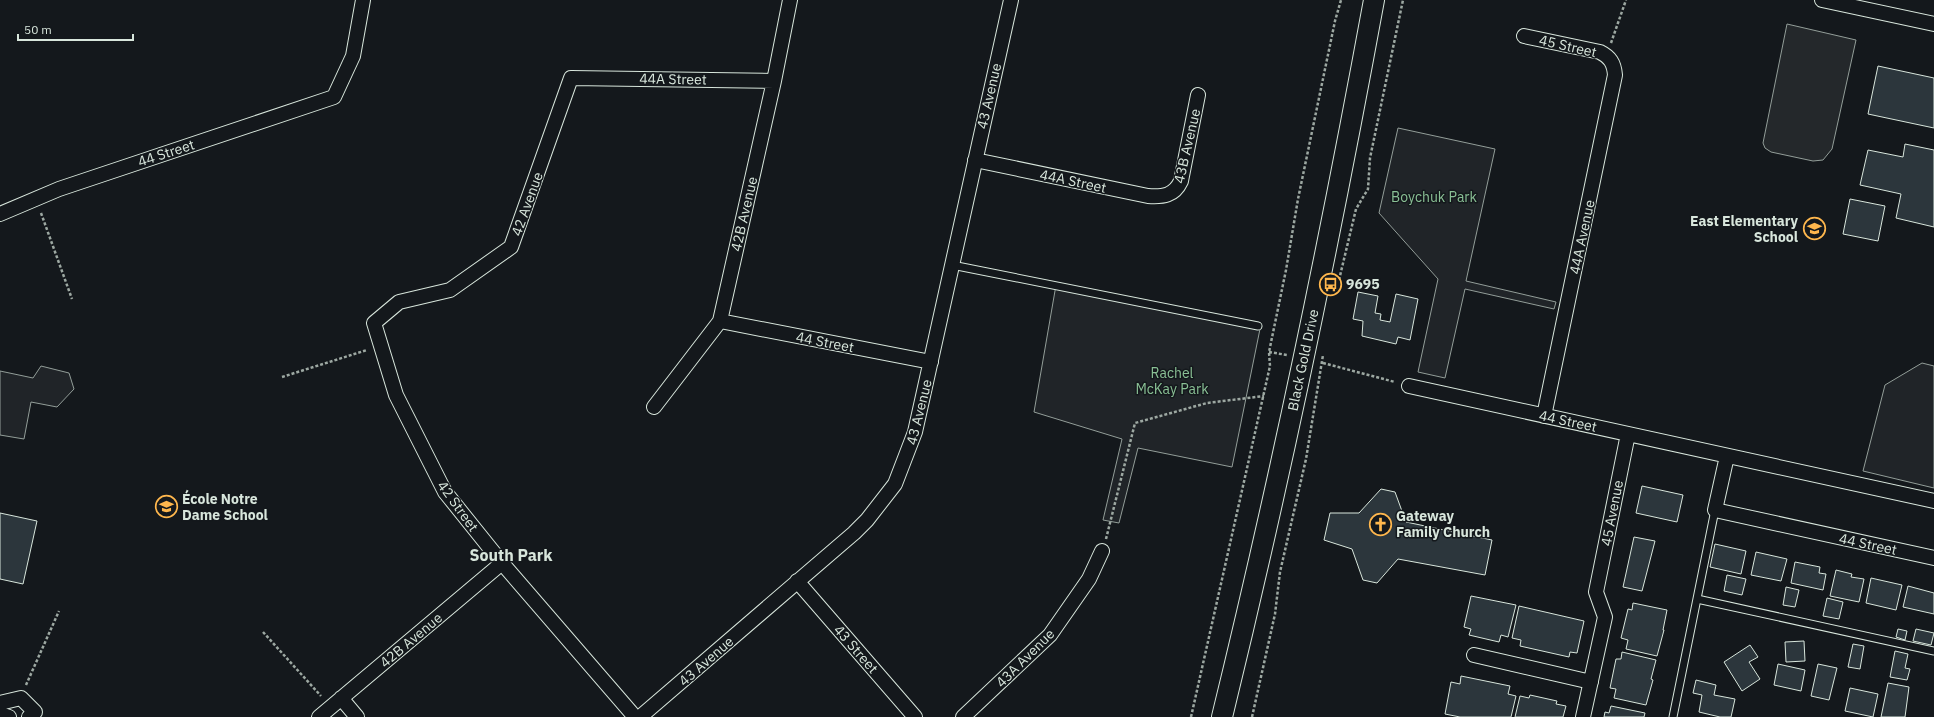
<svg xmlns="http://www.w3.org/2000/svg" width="1934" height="717" font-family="'IBM Plex Sans',sans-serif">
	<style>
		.green { fill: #202428; stroke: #939e99 }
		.parking { fill: #24282b; stroke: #939e99 }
		.building { fill: #2c363c; stroke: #d8e6dc }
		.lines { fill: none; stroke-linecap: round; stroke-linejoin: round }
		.lane-casing { stroke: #d8e6dc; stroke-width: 9 }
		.street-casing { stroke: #d8e6dc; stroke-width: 16 }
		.secondary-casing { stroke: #d8e6dc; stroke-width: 22 }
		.path { stroke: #9da8a2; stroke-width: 2.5; stroke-dasharray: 3 2; stroke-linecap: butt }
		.lane { stroke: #14181c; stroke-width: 7 }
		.street { stroke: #14181c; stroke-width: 14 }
		.secondary { stroke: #14181c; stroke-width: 20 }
		.labels { text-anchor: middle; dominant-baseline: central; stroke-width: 3; stroke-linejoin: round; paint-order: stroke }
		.street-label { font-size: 14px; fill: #d8e6dc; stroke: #14181c }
		.park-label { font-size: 14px; fill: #8ac095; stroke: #14181c }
		.poi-label { font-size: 14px; font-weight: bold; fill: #d8e6dc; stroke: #14181c; text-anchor: start }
		.quarter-label { font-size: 16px; font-weight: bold; fill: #d8e6dc; stroke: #14181c }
	</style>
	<rect width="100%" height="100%" fill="#14181c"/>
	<!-- green -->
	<path class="green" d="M1398,128L1495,149L1466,281L1556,302L1554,309L1465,289L1445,378L1418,372L1438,279L1379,213Z
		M1056,285L1261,324L1232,467L1138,448L1119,523L1103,520L1122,439L1034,412Z
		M1922,363L1934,366V488L1863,471L1885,385Z
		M41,366L69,373L74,389L57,407L31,402L24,439L0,435V371L33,378Z"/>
	<!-- parking -->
	<path class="parking" d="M1787,24L1856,40L1832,149L1823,160L1813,161L1771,152L1765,148L1763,143Z"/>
	<!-- building -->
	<path class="building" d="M1878,66L1934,78V128L1868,114Z
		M1905,144L1934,150V227L1896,218L1901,194L1860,185L1868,150L1903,157Z
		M1850,199L1885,206L1878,241L1843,234Z
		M1358,292L1378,296L1375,313L1381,314L1380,320L1390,322L1396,294L1418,299L1410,340L1398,337L1396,344L1362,336L1363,321L1353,319Z
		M1642,486L1683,495L1677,522L1636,513Z
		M1381,489L1395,492L1406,522L1492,540L1485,575L1398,559L1377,583L1363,580L1352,549L1324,540L1330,513H1359Z
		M0,513L37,521L23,584L0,579Z
		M1634,537L1655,541L1642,591L1623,587Z
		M1715,544L1746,551L1741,574L1710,567Z
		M1756,552L1787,559L1781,581L1751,575Z
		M1795,562L1820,567L1819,573L1826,574L1823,590L1791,583Z
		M1836,570L1852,574L1851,577L1864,579L1859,602L1830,596Z
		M1727,575L1746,579L1742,595L1724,591Z
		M1871,578L1902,585L1896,610L1866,603Z
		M1908,586L1934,593V614L1903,607Z
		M1786,587L1799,590L1795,607L1783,605Z
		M1471,596L1516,605L1508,637L1501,635L1499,642L1469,635L1471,629L1464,627Z
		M1827,598L1843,602L1839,619L1823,616Z
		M1633,603L1667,610L1663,630H1664L1657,656L1626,649L1628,640L1621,638L1628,609L1632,610Z
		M1519,606L1584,621L1577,653L1570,652L1569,657L1520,646L1521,640L1512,638Z
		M1898,629L1907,631L1905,640L1896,637Z
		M1916,629L1934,633L1931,645L1913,641Z
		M1804,641L1805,661L1786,662L1785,642Z
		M1853,644L1864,646L1860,669L1848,667Z
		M1750,645L1758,657L1749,662L1760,679L1742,691L1724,662Z
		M1895,651L1908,654L1905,668L1910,669L1907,680L1890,677Z
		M1622,652L1656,660L1651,679L1653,680L1646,705L1614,698L1616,689L1610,688L1616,659H1621Z
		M1778,664L1805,670L1801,691L1774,685Z
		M1818,664L1837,668L1829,700L1811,696Z
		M1461,676L1510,686L1508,694L1516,696L1511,717H1460L1445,714L1451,682L1460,684Z
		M1696,680L1716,685L1714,695L1735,699L1731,717H1720L1699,712L1702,695L1693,693Z
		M1888,683L1909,687L1905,717H1881Z
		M1850,688L1878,694L1873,717L1845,711Z
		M1530,695L1557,701L1556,704L1566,706L1563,717H1515L1520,696L1529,698Z
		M1611,706L1645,713L1644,717H1604L1605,712L1609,713Z"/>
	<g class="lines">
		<defs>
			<path id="lane" d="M952,265L1258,326
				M1697,599L1934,651
				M1673,717L1715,510"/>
			<path id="street" d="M1822,0L1934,24
				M1524,36L1600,52C1610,57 1614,63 1615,75L1544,416
				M975,160L1148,196C1163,197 1174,196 1181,181L1198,95
				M0,214L59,189L334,97L353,56L363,0
				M720,321L931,362
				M1409,386L1934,501
				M654,407L720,321L774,81L790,0
				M1727,456L1715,510L1934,558
				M797,581L915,717
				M1474,655L1591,682
				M341,698L357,717
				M0,703L21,698L35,712L29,717
				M0,714L9,717
				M319,717L502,563
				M635,717L502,563L445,492L396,395L374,323L399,302L450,290L511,247L571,78L774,81
				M640,717L854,533L867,520L895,484L915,432L1011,0
				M963,717L1050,635L1089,579L1102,551
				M1583,717L1605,617L1596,592L1628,434"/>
			<path id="secondary" d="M1222,717C1280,480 1330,240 1374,0"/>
		</defs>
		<!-- lane casing -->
		<use href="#lane" class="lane-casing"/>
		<!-- street casing -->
		<use href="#street" class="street-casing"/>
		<!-- secondary casing -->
		<use href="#secondary" class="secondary-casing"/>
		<!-- path -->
		<path class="path" d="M1611,43L1626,0
			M41,213L72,299
			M1339,280L1356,209L1368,189L1370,158L1403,0
			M1269,352L1287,355
			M1323,363L1395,382
			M282,377L367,350
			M1106,539L1135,423L1207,403L1264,396
			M263,632L321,696
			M26,685L59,611
			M1191,717L1270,366L1269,352L1286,270L1298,199L1335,21L1341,0
			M1252,717L1275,614L1280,572L1306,459L1323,355"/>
		<!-- lane -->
		<use href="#lane" class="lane"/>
		<!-- street -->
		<use href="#street" class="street"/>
		<!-- secondary -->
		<use href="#secondary" class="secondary"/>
	</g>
	<!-- icons -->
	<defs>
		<symbol id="school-ring" viewBox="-11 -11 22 22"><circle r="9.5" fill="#14181c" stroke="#ffb74d" stroke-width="1.5"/><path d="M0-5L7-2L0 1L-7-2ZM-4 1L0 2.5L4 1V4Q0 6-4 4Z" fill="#ffb74d"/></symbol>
		<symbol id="bus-ring" viewBox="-11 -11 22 22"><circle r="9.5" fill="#14181c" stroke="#ffb74d" stroke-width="1.5"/><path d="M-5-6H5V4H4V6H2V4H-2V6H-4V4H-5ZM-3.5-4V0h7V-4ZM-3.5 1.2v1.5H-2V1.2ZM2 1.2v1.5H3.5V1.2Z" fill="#ffb74d"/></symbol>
		<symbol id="church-ring" viewBox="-11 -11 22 22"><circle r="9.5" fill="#14181c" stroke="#ffb74d" stroke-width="1.5"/><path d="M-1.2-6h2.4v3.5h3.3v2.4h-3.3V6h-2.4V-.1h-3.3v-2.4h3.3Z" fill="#ffb74d"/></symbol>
	</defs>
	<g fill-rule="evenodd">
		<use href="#school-ring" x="1802" y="216" width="25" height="25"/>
		<use href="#bus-ring" x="1318" y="272" width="25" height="25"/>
		<use href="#school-ring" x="154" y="494" width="25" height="25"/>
		<use href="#church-ring" x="1368" y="512" width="25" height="25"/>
	</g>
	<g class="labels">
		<!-- street labels -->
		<g class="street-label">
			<text transform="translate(1568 46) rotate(13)">45 Street</text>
			<text transform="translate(673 79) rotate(1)">44A Street</text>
			<text transform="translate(989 96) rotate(-77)">43 Avenue</text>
			<text transform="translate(1187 146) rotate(-77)">43B Avenue</text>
			<text transform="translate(166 153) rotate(-18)">44 Street</text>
			<text transform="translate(1073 181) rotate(12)">44A Street</text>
			<text transform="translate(527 204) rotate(-70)">42 Avenue</text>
			<text transform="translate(744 214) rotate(-77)">42B Avenue</text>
			<text transform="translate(1582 237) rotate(-78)">44A Avenue</text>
			<text transform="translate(825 342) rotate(11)">44 Street</text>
			<text transform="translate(1303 360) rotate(-78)">Black Gold Drive</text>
			<text transform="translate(919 412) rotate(-76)">43 Avenue</text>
			<text transform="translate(1568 421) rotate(12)">44 Street</text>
			<text transform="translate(458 506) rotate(54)">42 Street</text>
			<text transform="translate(1612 513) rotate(-79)">45 Avenue</text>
			<text transform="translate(1868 544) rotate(12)">44 Street</text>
			<text transform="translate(411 640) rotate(-40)">42B Avenue</text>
			<text transform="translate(856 649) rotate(49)">43 Street</text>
			<text transform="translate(1025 658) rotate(-45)">43A Avenue</text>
			<text transform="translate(706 661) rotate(-41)">43 Avenue</text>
		</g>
		<!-- park labels -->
		<g class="park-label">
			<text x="1434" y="197">Boychuk Park</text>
			<text x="1172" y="373">Rachel<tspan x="1172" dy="16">McKay Park</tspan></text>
		</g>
		<!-- poi labels -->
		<g class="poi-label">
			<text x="1798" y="221" text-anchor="end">East Elementary<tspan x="1798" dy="16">School</tspan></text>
			<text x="1346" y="284">9695</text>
			<text x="182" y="499">École Notre<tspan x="182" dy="16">Dame School</tspan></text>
			<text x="1396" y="516">Gateway<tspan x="1396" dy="16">Family Church</tspan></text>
		</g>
		<!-- quarter labels -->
		<g class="quarter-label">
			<text x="511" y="555">South Park</text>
		</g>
	</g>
	<!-- scale -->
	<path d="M18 34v6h115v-6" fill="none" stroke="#d8e6dc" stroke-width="2"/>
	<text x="24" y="34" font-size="12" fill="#d8e6dc" stroke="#14181c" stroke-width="3" paint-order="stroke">50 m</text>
</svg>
